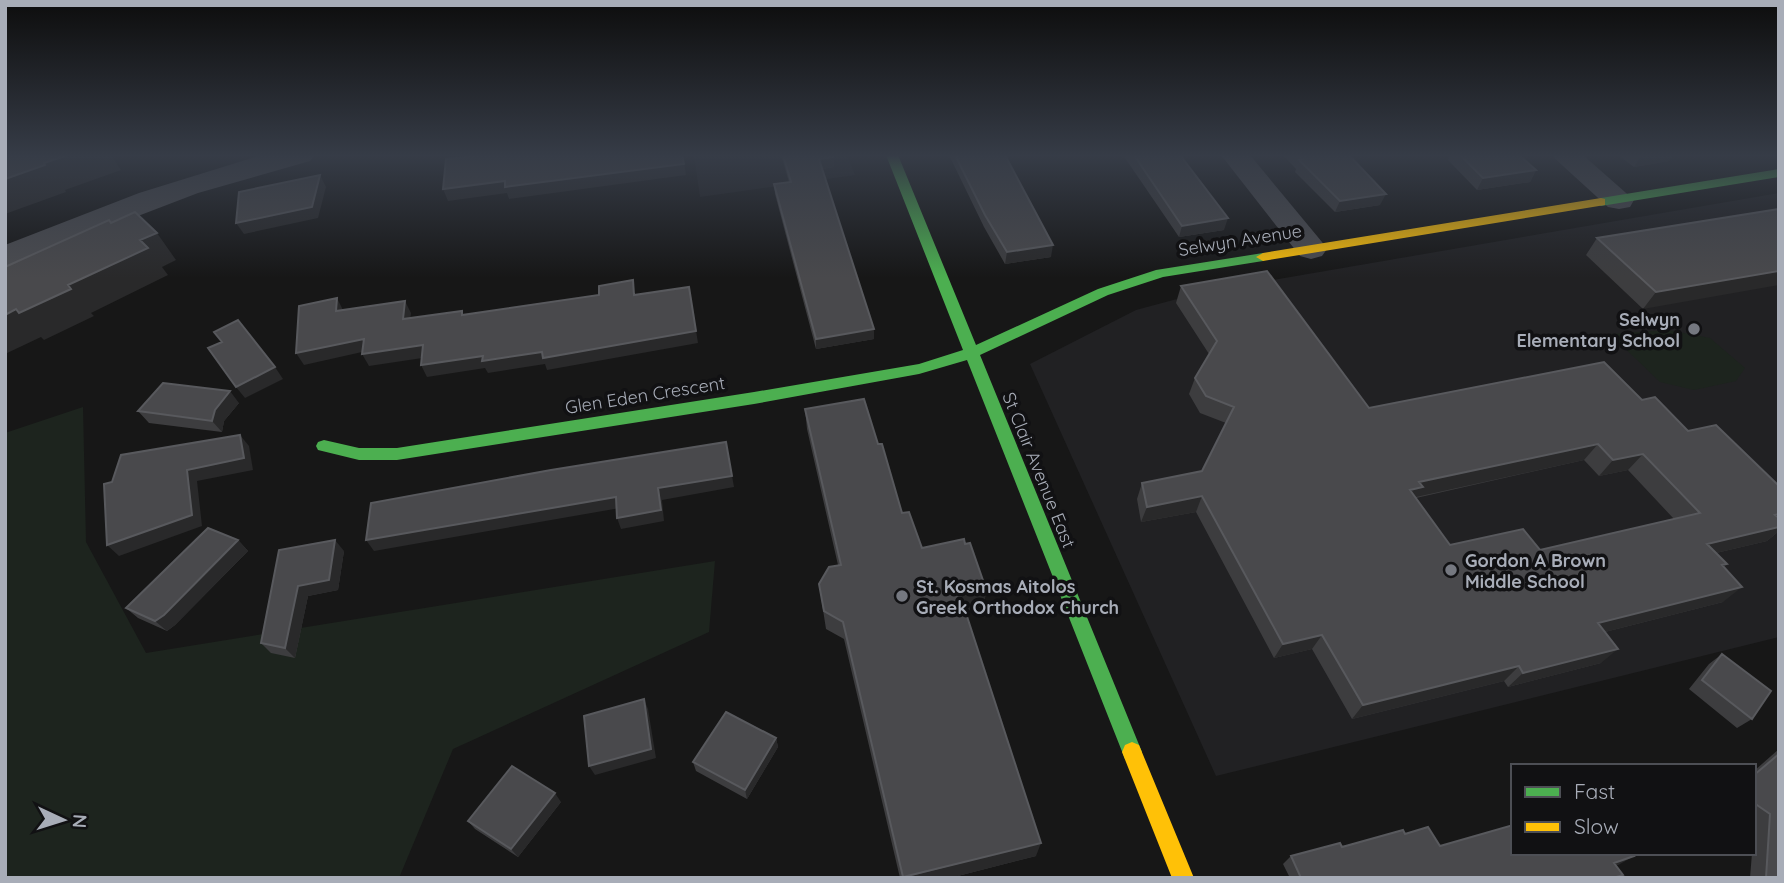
<svg xmlns="http://www.w3.org/2000/svg" width="1784" height="883" font-family="Quicksand,sans-serif">
	<style>
		.built { fill: #212123 }
		.green { fill: #1d241e }
		.lines { fill: none; stroke-linecap: round; stroke-linejoin: round }
		.street { fill: #4b4c50; fill-rule: evenodd }
		.fast { fill: #4caf50; fill-rule: evenodd }
		.slow { fill: #ffc107; fill-rule: evenodd }
		.wall { fill: #3d3d3f; fill-rule: evenodd }
		.shaded-wall { fill: #29292a }
		.building { fill: #49494c; stroke: #58595d; stroke-width: 2; fill-rule: evenodd }
		.poi-dot { fill: #757880; stroke: #111113; stroke-width: 2.5 }
		.labels { text-anchor: middle; dominant-baseline: central; stroke-width: 7; stroke-linejoin: round; paint-order: stroke }
		.street-label { font-size: 18px; fill: #a8adb8; stroke: #111113 }
		.poi-label { font-size: 18px; font-weight: bold; fill: #a8adb8; stroke: #111113; text-anchor: start }
	</style>
	<rect width="100%" height="100%" fill="#171717"/>
	<!-- built -->
	<path class="built" d="M694,155H847L855,175L700,197Z
		M1779,193V637L1216,776L1030,364L1136,310L1203,292Z"/>
	<!-- green -->
	<path class="green" d="M1668,330L1710,338L1745,368L1736,381L1694,390L1660,382L1610,334Z
		M83,407L86,542L146,653L715,561L709,632L453,749L399,878H5V433Z"/>
	<g class="lines">
		<!-- street -->
		<path class="street" d="M262,155H315L310,161L198,193L5,267V245L139,193Z
			M1221,155H1250L1322,242L1327,249L1322,256L1311,259L1300,256Z
			M1551,155H1583L1634,200L1630,207L1619,209L1608,207Z"/>
		<!-- fast -->
		<path class="fast" d="M886,155H898L976,345L1098,289L1156,270L1263,253L1270,257L1263,261L1163,277L1108,295L980,355L1142,752L1139,759L1132,762L1125,759L967,360L919,374L754,404L397,460H359L318,450L316,446L318,442L324,440L359,448H397L754,392L919,364L963,350Z
			M1779,169V177L1601,206L1595,202L1601,198Z"/>
		<!-- slow -->
		<path class="slow" d="M1601,198L1605,199V205L1263,261L1256,257L1263,253Z
			M1132,742L1139,745L1194,878H1172L1122,752L1125,745Z"/>
	</g>
	<!-- wall -->
	<path class="wall" d="M781,155H833L834,167L822,169L874,329V339L816,349L775,194L774,184L789,182Z
		M949,155H1005L1051,257L1005,264L984,227Z
		M1123,155H1180L1224,230L1179,237Z
		M1283,155H1349L1380,205L1335,212L1295,172L1296,169Z
		M1450,155H1519L1536,170L1530,182L1477,190L1448,160Z
		M1618,155H1674L1669,161L1634,167Z
		M1779,209L1643,309L1586,255L1597,238Z
		M1181,286L1369,408L1642,400L1688,431L1779,486V531L1767,541L1716,553L1723,567V602L1605,632L1601,663L1508,687L1504,681L1352,719L1312,649L1274,658L1196,512L1141,522L1137,499L1142,483L1202,471L1226,423L1200,413L1189,394L1195,378L1209,354L1176,303ZM1584,460L1599,476L1628,470L1674,519L1540,550L1450,545L1416,498Z
		M239,403L224,421L222,432L149,423L138,411Z
		M805,409L878,444L902,513L922,548L986,589L984,607L965,611L1036,856L950,878H900L844,639L826,629L819,584L838,565L807,429Z
		M238,540L248,551L175,625L167,631L138,618L126,608Z
		M344,551L338,590L308,596L295,658L271,653L261,643Z
		M1722,654L1752,719L1737,728L1689,689L1709,664Z
		M776,738L778,747L747,799L696,771L693,762Z
		M1779,749V878H1750L1752,853H1754V771Z
		M561,802L518,857L475,829L468,821Z
		M1405,834L1440,846L1620,864L1616,865L1617,878H1290L1283,864L1291,856Z"/>
	<!-- shaded-wall -->
	<path class="shaded-wall" d="M68,155H111L121,170L65,190L66,192L5,214V179L44,163Z
		M683,155L686,175L509,199L507,193L448,201L443,189Z
		M1642,155H1674L1669,161L1634,167Z
		M833,157L834,167L819,169V159Z
		M1536,170L1530,182L1477,190L1483,178Z
		M320,175L326,187L318,218L244,234L236,223Z
		M1386,194L1380,205L1335,212L1340,201Z
		M1228,218L1224,230L1179,237L1182,226Z
		M157,233L176,260L162,267L168,275L91,313L94,316L44,340L41,337L5,354V315L68,285L140,240Z
		M1053,245L1051,257L1005,264L1007,252Z
		M1779,271V285L1643,309L1656,292Z
		M689,287L698,343L547,370L545,364L488,373L485,368L427,377L421,365Z
		M337,298L343,310L336,311Z
		M405,301L411,313L409,331L403,319Z
		M874,329V339L816,349V339Z
		M364,339L371,350L304,365L296,353Z
		M423,345L429,357L369,366L362,354Z
		M275,367L283,379L245,398L236,387Z
		M230,391L239,403L224,421L222,432L212,421L215,410Z
		M240,435L249,446L253,470L197,481L202,526L119,556L107,545L187,470Z
		M726,442L734,487L662,500L664,521L621,529L617,518Z
		M1598,444L1584,460L1416,497L1412,503L1410,490L1419,482Z
		M1643,454L1628,470L1599,476L1613,460Z
		M1202,496L1196,512L1141,522L1147,507Z
		M616,497L620,508L374,551L366,540Z
		M1779,527V531L1767,541L1690,559L1707,544Z
		M238,540L248,551L175,625L167,631L155,621Z
		M335,540L344,551L338,590L308,596L295,658L285,648L298,586Z
		M1742,587L1723,602L1581,638L1598,623Z
		M986,589L984,607L958,613L960,595Z
		M1322,635L1312,649L1274,658L1283,644Z
		M1618,649L1601,663L1508,687L1523,673Z
		M1519,666L1504,681L1352,719L1363,705Z
		M644,699L648,709L656,758L595,775L589,766Z
		M776,738L778,747L747,799L745,790Z
		M555,793L561,802L518,857L511,849Z
		M1041,843L1036,856L950,878H903Z
		M1634,856L1620,864L1600,870L1614,863Z"/>
	<!-- building -->
	<path class="building" d="M5,155H68L44,163L45,165L5,179Z
		M487,155H682L684,164L505,187V181L443,189L446,159Z
		M783,155H833V157L819,159L874,329L816,339L774,184L791,182Z
		M955,155H1005L1053,245L1007,252L985,215Z
		M1134,155H1180L1228,218L1182,226Z
		M1298,155H1349L1386,194L1340,201L1299,160L1302,159Z
		M1460,155H1519L1536,170L1483,178Z
		M320,175L312,207L236,223L239,192Z
		M1779,209V271L1656,292L1597,238Z
		M135,212L157,233L140,240L148,248L68,285L71,289L19,313L16,309L5,315V267L109,220L111,223Z
		M1267,271L1369,408L1604,362L1642,400L1655,397L1688,431L1716,425L1779,486V514L1775,515L1779,518V527L1707,544L1727,564L1722,565L1742,587L1598,623L1618,649L1523,673L1519,666L1363,705L1322,635L1283,644L1202,496L1147,507L1142,483L1202,471L1234,407L1206,396L1195,378L1217,341L1181,286ZM1598,444L1613,460L1643,454L1700,513L1540,550L1523,529L1450,545L1410,490L1423,487L1419,482Z
		M633,280L634,295L689,287L696,331L543,358L542,352L482,361L483,356L421,365L423,345L362,354L364,339L296,353L299,306L337,298L336,311L405,301L403,319L462,311V315L599,295V286Z
		M238,320L275,367L236,387L208,348L222,342L214,332Z
		M163,383L230,391L215,410L212,421L138,411Z
		M864,399L878,444H882L902,513L909,512L922,548L964,539L965,544L970,543L986,589L960,595L1041,843L903,877L843,622L824,611L819,584L829,567L841,565L805,409Z
		M240,435L244,458L187,470L192,515L107,545L104,484L112,482L121,455Z
		M726,442L732,476L658,488L661,510L617,518L616,497L366,540L371,503L551,470Z
		M208,528L238,540L164,615L155,621L126,608Z
		M335,540L329,580L298,586L285,648L261,643L279,550Z
		M1722,654L1771,691L1752,719L1702,680Z
		M644,699L651,749L589,766L584,716Z
		M726,712L776,738L745,790L693,762Z
		M1779,754V878H1766L1770,814L1754,803V775Z
		M512,766L555,793L511,849L468,821Z
		M1513,825V853H1631L1634,856L1614,863L1623,875L1613,878H1301L1291,856L1340,843L1342,847L1403,830L1405,834L1428,827L1440,846Z"/>
	<!-- sky -->
	<linearGradient id="sky" x2="0" y2="1"><stop stop-color="#0d0d0d"/><stop offset="0.56" stop-color="#363c47"/><stop offset="1" stop-color="#363c47" stop-opacity="0"/></linearGradient>
	<rect width="1784" height="278" fill="url(#sky)"/>
	<!-- markers -->
	<g class="poi-dot">
		<circle cx="1694" cy="329" r="7"/>
		<circle cx="1451" cy="570" r="7"/>
		<circle cx="902" cy="596" r="7"/>
	</g>
	<g class="labels">
		<!-- street labels -->
		<g class="street-label">
			<text transform="translate(1240 240) rotate(-9)">Selwyn Avenue</text>
			<text transform="translate(645 395) rotate(-9)">Glen Eden Crescent</text>
			<text transform="translate(1039 470) rotate(68)">St Clair Avenue East</text>
		</g>
		<!-- poi labels -->
		<g class="poi-label">
			<text x="1680" y="319" text-anchor="end">Selwyn<tspan x="1680" dy="21">Elementary School</tspan></text>
			<text x="1465" y="560">Gordon A Brown<tspan x="1465" dy="21">Middle School</tspan></text>
			<text x="916" y="586">St. Kosmas Aitolos<tspan x="916" dy="21">Greek Orthodox Church</tspan></text>
		</g>
	</g>
	<!-- border -->
	<rect width="1784" height="883" fill="none" stroke="#a8adb8" stroke-width="14"/>
	<!-- legend -->
	<rect x="1511" y="764" width="245" height="91" fill="#111113" stroke="#4d4f55" stroke-width="2"/>
	<rect x="1525" y="787" width="35" height="10" fill="#4caf50" stroke="#4d4f55" stroke-width="2"/>
	<text x="1574" y="799" font-size="21" fill="#a8adb8">Fast</text>
	<rect x="1525" y="822" width="35" height="10" fill="#ffc107" stroke="#4d4f55" stroke-width="2"/>
	<text x="1574" y="834" font-size="21" fill="#a8adb8">Slow</text>
	<!-- north arrow -->
	<g transform="translate(63 820) rotate(94)" stroke="#111113" stroke-width="5" paint-order="stroke">
	<path d="M0-5L12 26L0 18L-12 26Z" fill="#a8adb8"/>
	<text y="-10" font-size="19" font-weight="bold" text-anchor="middle" fill="#a8adb8">N</text>
	</g>
</svg>
